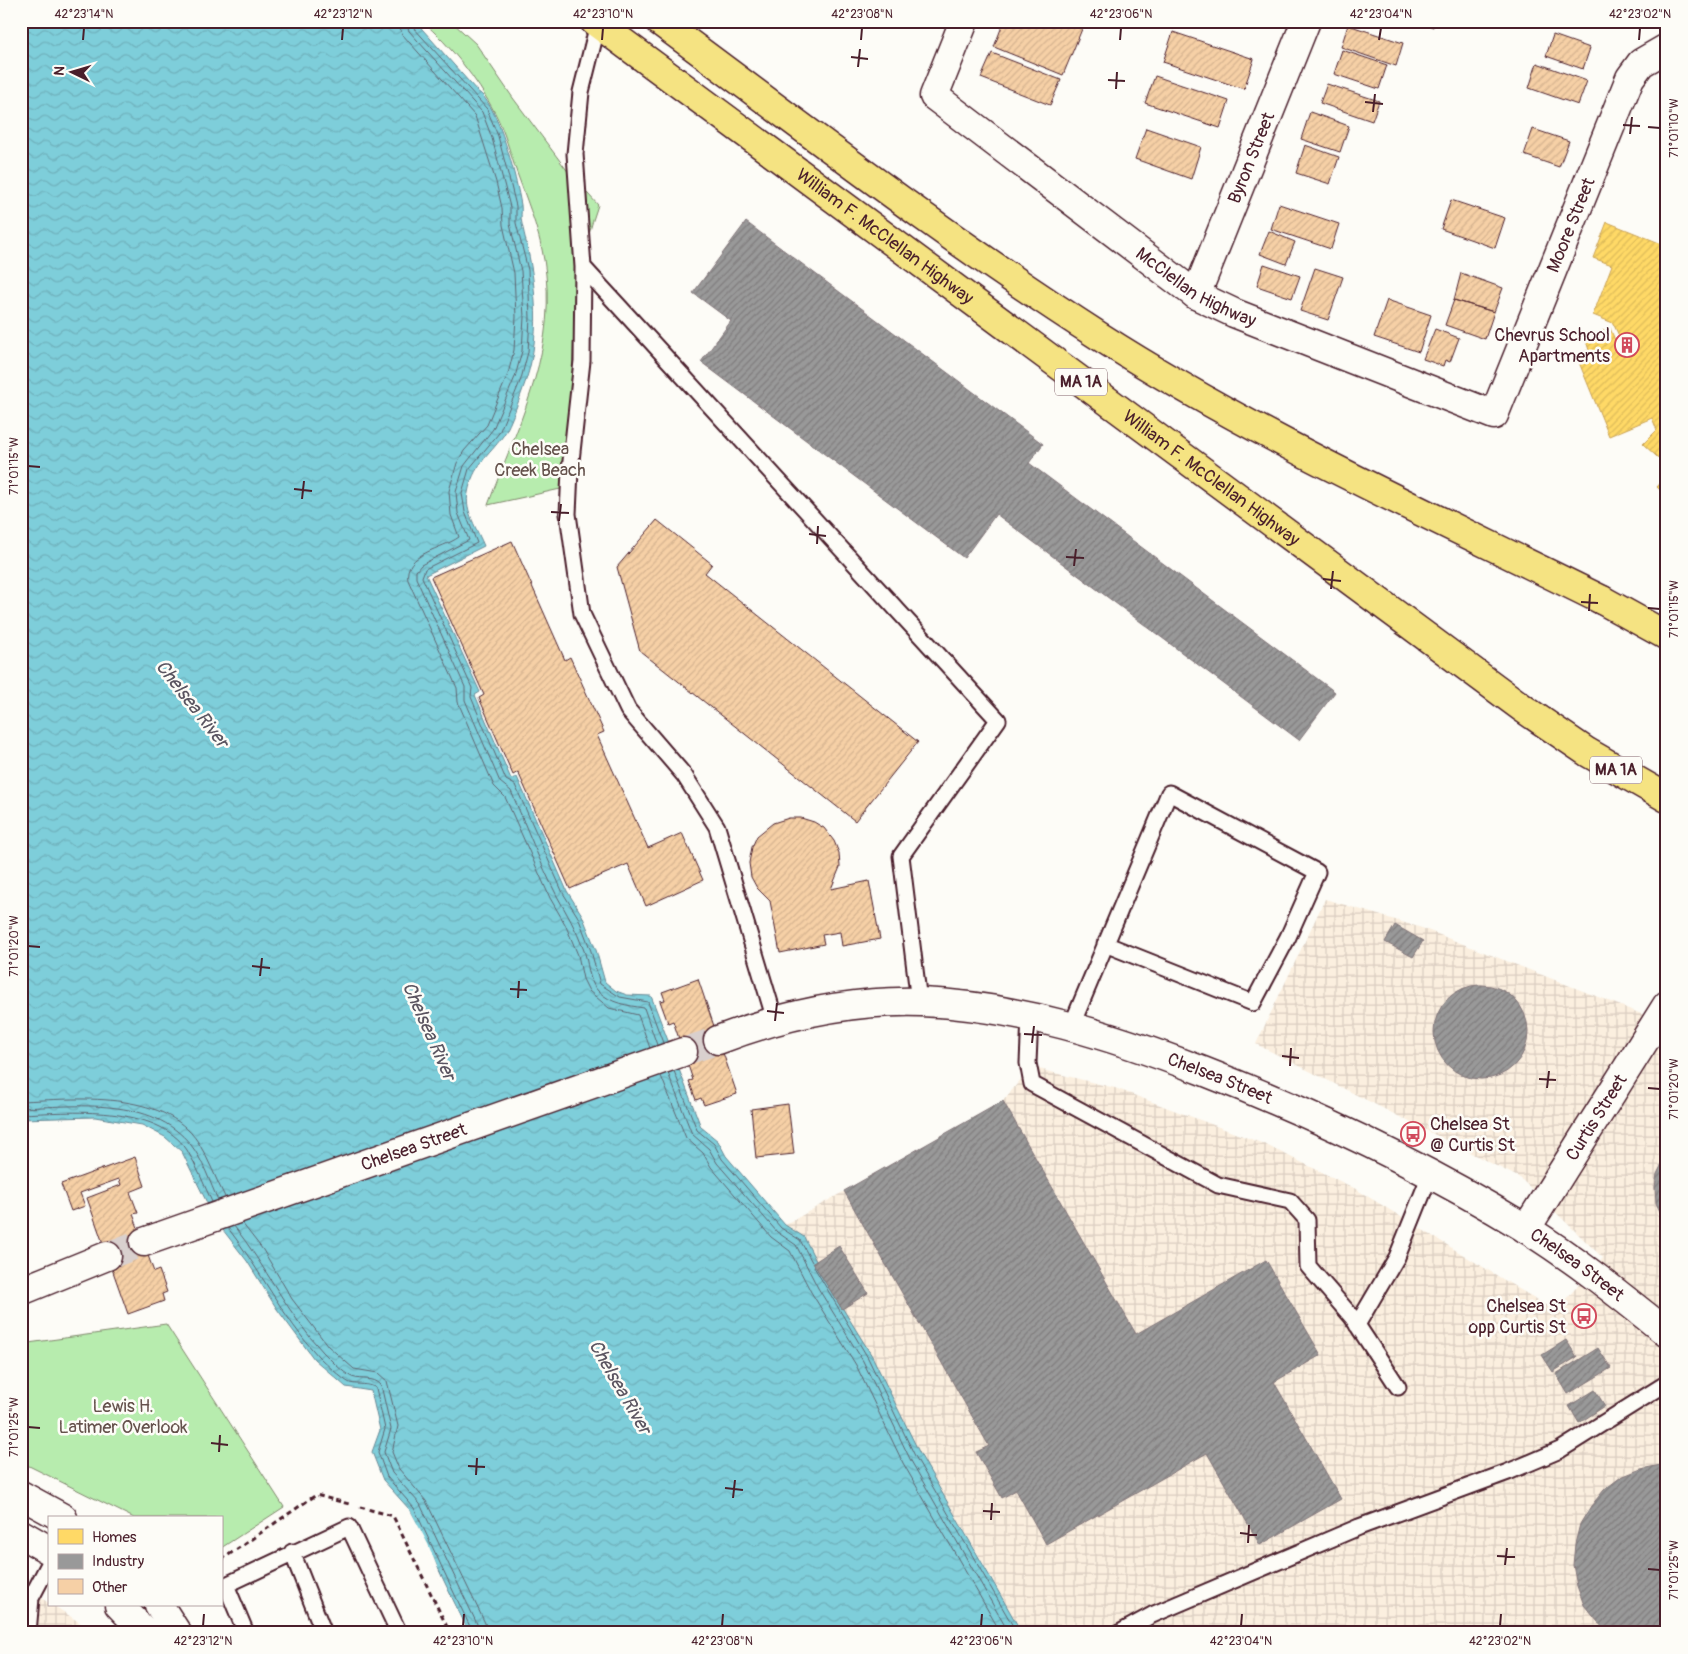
<svg xmlns="http://www.w3.org/2000/svg" width="1688" height="1654" font-family="Pangolin,sans-serif">
	<style>
		.industrial { fill: url(#industrial-grid) }
		.green { fill: #b7ecae; stroke: #80866c }
		.water { fill: url(#water-waves); stroke: #698894 }
		.pier { fill: #fdfcf7 }
		.homes { fill: url(#homes-hatch); stroke: #c9a154 }
		.industry { fill: url(#industry-hatch); stroke: #817478 }
		.lines { fill: none; stroke-linecap: round; stroke-linejoin: round }
		.shore { stroke: #5f6571; stroke-width: 1 }
		.building { fill: url(#building-hatch); stroke: #4a1f2b }
		.secondary-tunnel { stroke: #d9d0ce; stroke-width: 28; stroke-dasharray: 28 14; stroke-linecap: butt }
		.service-casing { stroke: #4a1f2b; stroke-width: 19 }
		.minor-casing { stroke: #4a1f2b; stroke-width: 31 }
		.tertiary-casing { stroke: #4a1f2b; stroke-width: 31 }
		.secondary-casing { stroke: #4a1f2b; stroke-width: 31 }
		.trunk-casing { stroke: #4a1f2b; stroke-width: 31 }
		.motorway-casing { stroke: #4a1f2b; stroke-width: 31 }
		.path { stroke: #4a1f2b; stroke-width: 3; stroke-dasharray: 5 4; stroke-linecap: butt }
		.service { stroke: #fdfcf7; stroke-width: 15 }
		.minor { stroke: #fdfcf7; stroke-width: 28 }
		.tertiary { stroke: #fdfcf7; stroke-width: 28 }
		.secondary { stroke: #fdfcf7; stroke-width: 28 }
		.trunk { stroke: #f5e382; stroke-width: 28 }
		.motorway { stroke: #f5e382; stroke-width: 28 }
		.ticks { fill: none; stroke: #4a1f2b; stroke-width: 2 }
		.labels { text-anchor: middle; dominant-baseline: central; stroke-width: 5; stroke-linejoin: round; paint-order: stroke }
		.shield { fill: #fdfcf7; stroke: #806168; stroke-width: 1 }
		.shield-label { font-size: 16px; font-weight: bold; fill: #4a1f2b }
		.street-label { font-size: 18px; fill: #4a1f2b; stroke: #fdfcf7 }
		.poi-label { font-size: 18px; fill: #4a1f2b; stroke: #fdfcf7; text-anchor: end }
		.park-label { font-size: 18px; fill: #65524c; stroke: #fdfcf7 }
		.water-label { font-size: 19px; font-style: italic; fill: #5a5460; stroke: #fdfcf7 }
		.neatline { fill: none; stroke: #4a1f2b; stroke-width: 2 }
		.ticks-label { font-size: 12px; text-anchor: middle; fill: #4a1f2b }
	</style>
	<defs>
		<pattern id="industrial-grid" width="8" height="8" patternUnits="userSpaceOnUse" patternTransform="scale(1.25)"><rect width="8" height="8" fill="#fbefdf"/><path d="M0 4h8M4 0v8" fill="none" stroke="#d9ccc0"/></pattern>
		<pattern id="water-waves" width="16" height="10" patternUnits="userSpaceOnUse" patternTransform="scale(1.25)"><rect width="16" height="10" fill="#7eceda"/><path d="M0 5q4-4 8 0t8 0" fill="none" stroke="#6eb0bb"/></pattern>
		<pattern id="homes-hatch" width="6" height="6" patternUnits="userSpaceOnUse" patternTransform="scale(1.25)"><rect width="6" height="6" fill="#ffd966"/><path d="M-1 1l2-2M0 6l6-6M5 7l2-2" fill="none" stroke="#dcba59"/></pattern>
		<pattern id="industry-hatch" width="6" height="6" patternUnits="userSpaceOnUse" patternTransform="scale(1.25)"><rect width="6" height="6" fill="#999"/><path d="M-1 1l2-2M0 6l6-6M5 7l2-2" fill="none" stroke="#7f7c7d"/></pattern>
		<pattern id="building-hatch" width="6" height="6" patternUnits="userSpaceOnUse" patternTransform="scale(1.25)"><rect width="6" height="6" fill="#f6d0a6"/><path d="M-1 1l2-2M0 6l6-6M5 7l2-2" fill="none" stroke="#d4b28f"/></pattern>
	</defs>
	<rect width="100%" height="100%" fill="#fdfcf7"/>
	<filter id="ink" filterUnits="userSpaceOnUse"><feTurbulence type="fractalNoise" baseFrequency=".02" numOctaves="2"/><feDisplacementMap in="SourceGraphic" scale="10" xChannelSelector="R" yChannelSelector="G"/><feConvolveMatrix kernelMatrix="1 2 1 2 8 2 1 2 1" color-interpolation-filters="sRGB"/></filter>
	<g filter="url(#ink)">
		<!-- industrial -->
		<path class="industrial" d="M1325,899L1422,928L1667,1024V1633H1022L978,1554L785,1225L1003,1101L1031,1067L1115,1088L1264,1144L1354,1188L1555,1311L1603,1258L1520,1178L1256,1044Z
			M21,1585L49,1603V1605H53L82,1624L90,1633H21Z"/>
		<!-- green -->
		<path class="green" d="M422,21H451L476,44L513,98L569,173L598,205C567,292 571,395 574,486L488,505C515,431 555,357 546,275C543,240 529,206 517,173C510,153 505,132 495,113C477,79 451,46 422,21Z
			M166,1324L284,1507L221,1548V1518H134L21,1462V1344Z"/>
		<!-- water -->
		<path class="water" d="M21,21H415L477,91C498,102 517,181 521,205C522,211 520,218 522,224C528,250 534,275 535,302C537,327 534,357 526,380C521,394 511,425 503,436C488,457 473,465 468,493C464,510 478,531 484,546L426,575L480,692L475,695L511,779L517,777L567,891L582,915L596,950L605,982L616,991L627,995L651,996L701,1127L718,1141L726,1156L785,1225L804,1237L827,1283L872,1356L920,1454L1022,1633H469L410,1510L383,1480L372,1452L380,1430L371,1391L346,1387L314,1359L277,1309L247,1261L216,1221L182,1152L165,1137L142,1125L95,1117L21,1119Z"/>
		<!-- pier -->
		<path class="pier" d="M410,1510L428,1544L444,1584L469,1633H466L442,1585L425,1545L408,1512Z"/>
		<!-- homes -->
		<path class="homes" d="M1607,222L1667,246V303L1662,316L1667,329V466L1643,444L1657,430L1652,418L1609,436L1576,355L1589,350L1585,338L1610,328L1615,340L1620,338L1613,323L1593,315L1612,265L1593,258Z
			M1667,476V497L1657,487Z"/>
		<!-- industry -->
		<path class="industry" d="M746,222L1043,444L1029,463L1335,692L1299,740L996,514L964,558L701,362L731,321L693,293Z
			M1395,925L1423,941L1413,957L1385,942Z
			M1434 1032a47 47 0 1 1 94 0a47 47 0 1 1-94 0Z
			M1003,1101L1136,1334L1266,1260L1321,1355L1274,1382L1341,1499L1260,1545L1207,1453L1046,1544L1016,1490L1002,1498L976,1452L989,1446L844,1191Z
			M1667,1154V1226L1656,1203L1655,1187L1657,1174Z
			M839,1246L868,1293L842,1309L813,1263Z
			M1566,1340L1577,1357L1553,1372L1542,1355Z
			M1598,1348L1611,1368L1568,1394L1556,1374Z
			M1595,1390L1605,1406L1579,1423L1569,1406Z
			M1661,1465H1667V1633H1607L1584,1605L1577,1586L1573,1565L1575,1544L1580,1524L1591,1506L1604,1490L1621,1477L1641,1469Z"/>
		<g class="lines">
			<!-- shore -->
			<path class="shore" d="M398,21L402,34L475,116L496,182L502,208L503,225L514,273L516,317L514,350L508,374L487,425L464,451L457,463L449,491L451,515L459,537C443,549 403,553 408,580L457,688L458,702L494,786L505,797L550,898L565,924L578,955L583,979L589,991L609,1008L638,1015L650,1048
				M406,21L409,31L482,112L492,138L503,180L510,207V224L521,271L524,317L522,351L515,377L493,429L464,466L456,492L458,513L469,540L421,565L416,571V578L465,687V700L500,782L511,791C526,826 540,863 557,896C567,914 576,929 583,948C589,961 587,980 598,991C612,1004 626,1005 644,1008L657,1045
				M412,21L413,27L487,109L498,136L509,178L516,206V223L528,270L530,318L528,352L521,379L499,433L469,469L462,493L465,512L477,543L425,569L422,577L472,688L471,697L506,780L515,785L563,893L578,917L591,951L600,984L620,997L648,1002L663,1043
				M674,1071L697,1130L714,1144L722,1159L781,1228L800,1240L812,1262
				M668,1073L692,1134L709,1149L717,1163L777,1232L796,1245L818,1288L863,1361L910,1459L1009,1633
				M661,1076L686,1138L703,1153L711,1167L771,1237L790,1251L811,1292L856,1365L903,1463L1001,1633
				M21,1101C75,1099 163,1089 198,1142C209,1159 216,1180 225,1197
				M21,1108C76,1106 152,1096 191,1145C203,1160 210,1183 218,1200
				M21,1114C69,1112 157,1104 187,1150C197,1166 204,1185 212,1202
				M242,1223L263,1250L292,1299L328,1346L354,1369L378,1373L387,1381L398,1426L392,1452L399,1469L426,1501L485,1623L487,1633
				M234,1226C266,1266 288,1315 323,1352C330,1359 343,1373 352,1377C362,1381 373,1376 381,1385L391,1429L384,1452L392,1473L420,1504L478,1626L479,1633
				M228,1228C260,1269 283,1318 318,1356C324,1362 343,1380 350,1383C358,1385 369,1383 376,1388L385,1429L378,1452L387,1477L414,1508L473,1633
				M814,1267L868,1358L915,1456L1017,1633"/>
		</g>
		<!-- building -->
		<path class="building" d="M1004,21H1062L1082,29L1063,75L994,47Z
			M1418,21H1435L1433,27Z
			M1348,25L1403,43L1396,66L1341,47Z
			M1173,32L1254,59L1244,89L1163,62Z
			M1553,35L1590,48L1583,69L1546,56Z
			M1342,50L1387,65L1379,89L1334,74Z
			M992,53L1061,80L1050,105L981,78Z
			M1537,63L1587,81L1578,105L1529,88Z
			M1155,76L1229,101L1220,128L1145,103Z
			M1327,84L1379,101L1372,121L1320,103Z
			M1310,112L1349,126L1340,152L1301,139Z
			M1146,128L1201,147L1191,179L1135,159Z
			M1533,129L1569,141L1559,167L1524,155Z
			M1305,145L1339,157L1330,184L1296,173Z
			M1451,200L1505,218L1495,248L1441,229Z
			M1279,204L1339,224L1331,249L1271,229Z
			M1269,231L1295,242L1286,264L1260,254Z
			M1264,264L1300,276L1292,298L1257,286Z
			M1315,268L1343,277L1328,320L1300,311Z
			M1461,273L1503,288L1494,312L1454,300Z
			M1387,300L1431,315L1419,352L1374,337Z
			M1454,300L1494,312L1485,339L1445,325Z
			M1435,329L1459,338L1450,362L1445,360L1443,366L1423,359Z
			M657,520L712,564L705,573L918,742L855,821L640,651L617,567Z
			M512,541L565,660L570,657L604,732L597,735L648,848L682,833L703,880L646,906L628,864L570,889L518,772L513,775L479,698L484,695L431,577Z
			M789,818H801L814,822L824,828L834,841L839,853L840,867L831,889L869,881L880,939L842,946L840,932L822,935L824,944L780,953L770,901L757,888L751,877L749,863L752,847L757,836L773,823Z
			M698,979L737,1094L704,1105L701,1098L696,1100L689,1081L693,1080L673,1021L668,1023L660,1001L665,1000L662,992Z
			M788,1104L794,1154L756,1158L751,1109Z
			M135,1157L145,1186L130,1192L138,1213L133,1214L154,1272L159,1270L167,1292L162,1294L164,1301L128,1314L87,1198L121,1185L119,1179L80,1193L85,1206L71,1211L61,1184Z"/>
		<g class="lines">
			<!-- secondary-tunnel -->
			<path class="secondary-tunnel" d="M683,1052L718,1040
				M107,1256L144,1242"/>
			<defs>
				<path id="service" d="M598,24L581,92L575,154L583,267L998,720L901,856L919,1002
					M583,267L582,361L570,470L568,514L582,614L628,710L684,775L717,827L775,1020
					M1030,1016L1028,1063L1032,1084L1218,1185L1290,1201L1307,1220L1308,1266L1352,1317L1398,1387
					M1071,1027L1169,793L1317,872L1288,937L1253,1003L1105,944
					M1357,1325L1397,1257L1430,1175
					M292,1552L324,1633
					M28,1633L31,1598L49,1564
					M246,1633L226,1585L349,1527L399,1633
					M1119,1633L1152,1615L1359,1527L1508,1472L1560,1450L1667,1383"/>
				<g id="minor">
					<path id="s1" d="M964,21L934,96L1167,273L1196,295L1234,313L1494,415L1630,78L1641,63L1667,48"/>
					<path id="s2" d="M1196,295L1306,21"/>
				</g>
				<g id="tertiary">
					<path id="s3" d="M1526,1229L1667,1005"/>
				</g>
				<g id="secondary">
					<path id="s4" d="M718,1040C783,1015 851,1000 921,1002C1019,1006 1112,1036 1203,1071C1314,1114 1423,1166 1525,1228C1575,1259 1621,1296 1667,1333"/>
					<path id="s5" d="M144,1242L683,1052"/>
					<path d="M21,1291L107,1256"/>
					<path d="M21,1495L63,1518"/>
					<path d="M21,1534L49,1550"/>
					<path d="M119,1605L146,1633"/>
					<path d="M159,1605L177,1633"/>
				</g>
				<g id="trunk">
					<path id="s6" d="M594,21L1524,709L1587,752L1667,798"/>
					<path d="M659,21C804,128 947,239 1099,336C1258,438 1433,516 1602,600"/>
				</g>
				<path id="motorway" d="M1602,600L1667,636"/>
			</defs>
			<!-- service casing -->
			<use href="#service" class="service-casing"/>
			<!-- minor casing -->
			<use href="#minor" class="minor-casing"/>
			<!-- tertiary casing -->
			<use href="#tertiary" class="tertiary-casing"/>
			<!-- secondary casing -->
			<use href="#secondary" class="secondary-casing"/>
			<!-- trunk casing -->
			<use href="#trunk" class="trunk-casing"/>
			<!-- motorway casing -->
			<use href="#motorway" class="motorway-casing"/>
			<!-- path -->
			<path class="path" d="M1665,323H1667
				M360,1507L393,1516L450,1633
				M221,1560L316,1495L349,1504"/>
			<!-- service -->
			<use href="#service" class="service"/>
			<!-- minor -->
			<use href="#minor" class="minor"/>
			<!-- tertiary -->
			<use href="#tertiary" class="tertiary"/>
			<!-- secondary -->
			<use href="#secondary" class="secondary"/>
			<!-- trunk -->
			<use href="#trunk" class="trunk"/>
			<!-- motorway -->
			<use href="#motorway" class="motorway"/>
		</g>
	</g>
	<!-- ticks -->
	<path class="ticks" d="M83,40L84,28M342,40L343,28M602,40L603,28M861,40L862,28M1120,40L1121,28M1379,40L1381,28M1639,40L1640,28M851,57L868,59M858,67L860,49M1108,80L1125,81M1116,89L1117,72M1365,102L1383,104M1373,112L1375,94M1623,125L1640,126M1648,127L1660,128M1630,134L1632,117M28,466L40,467M294,489L312,491M302,499L304,481M551,512L569,513M559,521L561,504M809,534L826,536M817,544L818,526M1066,557L1084,558M1074,566L1076,549M1323,579L1341,581M1331,589L1333,571M1581,602L1598,603M1648,608L1660,609M1589,611L1590,594M28,946L40,947M252,966L270,968M260,976L262,958M510,989L527,990M518,998L519,981M767,1011L784,1013M775,1021L777,1003M1024,1034L1042,1035M1032,1043L1034,1026M1282,1056L1299,1058M1290,1066L1291,1048M1539,1079L1556,1080M1547,1088L1549,1071M1648,1088L1660,1089M28,1427L40,1428M211,1443L228,1445M219,1452L220,1435M468,1466L485,1467M476,1475L477,1458M725,1488L743,1490M733,1498L735,1480M983,1511L1000,1512M991,1520L992,1503M1240,1533L1257,1535M1248,1543L1249,1525M1497,1556L1515,1557M1505,1565L1507,1548M1648,1569L1660,1570M203,1626L204,1614M463,1626L464,1614M722,1626L723,1614M981,1626L982,1614M1241,1626L1242,1614M1500,1626L1501,1614"/>
	<!-- icons -->
	<defs>
		<symbol id="building-ring" viewBox="-11 -11 22 22"><circle r="9.5" fill="#fdfcf7" stroke="#d1495b" stroke-width="1.5"/><path d="M-4-6H4V6H1V3H-1V6H-4ZM-2.5-4.3h1.7v1.8h-1.7ZM.8-4.3h1.7v1.8H.8ZM-2.5-1h1.7V.8h-1.7ZM.8-1h1.7V.8H.8Z" fill="#d1495b"/></symbol>
		<symbol id="bus-ring" viewBox="-11 -11 22 22"><circle r="9.5" fill="#fdfcf7" stroke="#d1495b" stroke-width="1.5"/><path d="M-5-6H5V4H4V6H2V4H-2V6H-4V4H-5ZM-3.5-4V0h7V-4ZM-3.5 1.2v1.5H-2V1.2ZM2 1.2v1.5H3.5V1.2Z" fill="#d1495b"/></symbol>
	</defs>
	<g fill-rule="evenodd">
		<use href="#building-ring" x="1613" y="331" width="28" height="28"/>
		<use href="#bus-ring" x="1399" y="1120" width="28" height="28"/>
		<use href="#bus-ring" x="1570" y="1302" width="28" height="28"/>
	</g>
	<g class="labels">
		<!-- shield labels -->
		<g class="shield">
			<rect x="1055" y="368.5" width="52" height="27" rx="4"/>
			<rect x="1590" y="756.5" width="52" height="27" rx="4"/>
		</g>
		<g class="shield-label">
			<text x="1081" y="382">MA 1A</text>
			<text x="1616" y="770">MA 1A</text>
		</g>
		<!-- street labels -->
		<g class="street-label">
			<text stroke="none"><textPath href="#s2" startOffset="148">Byron Street</textPath></text>
			<text stroke="none"><textPath href="#s1" startOffset="936">Moore Street</textPath></text>
			<text stroke="none"><textPath href="#s6" startOffset="362">William F. McClellan Highway</textPath></text>
			<text stroke="none"><textPath href="#s1" startOffset="406">McClellan Highway</textPath></text>
			<text stroke="none"><textPath href="#s6" startOffset="768">William F. McClellan Highway</textPath></text>
			<text stroke="none"><textPath href="#s4" startOffset="518">Chelsea Street</textPath></text>
			<text stroke="none"><textPath href="#s3" startOffset="132">Curtis Street</textPath></text>
			<text stroke="none"><textPath href="#s5" startOffset="286">Chelsea Street</textPath></text>
			<text stroke="none"><textPath href="#s4" startOffset="922">Chelsea Street</textPath></text>
		</g>
		<!-- poi labels -->
		<g class="poi-label">
			<text x="1610" y="335">Chevrus School<tspan x="1610" dy="21">Apartments</tspan></text>
			<text x="1430" y="1124" text-anchor="start">Chelsea St<tspan x="1430" dy="21">@ Curtis St</tspan></text>
			<text x="1566" y="1306">Chelsea St<tspan x="1566" dy="21">opp Curtis St</tspan></text>
		</g>
		<!-- park labels -->
		<g class="park-label">
			<text x="540" y="449">Chelsea<tspan x="540" dy="21">Creek Beach</tspan></text>
			<text x="123" y="1406">Lewis H.<tspan x="123" dy="21">Latimer Overlook</tspan></text>
		</g>
		<!-- water labels -->
		<g class="water-label">
			<text transform="translate(192 704) rotate(52)">Chelsea River</text>
			<text transform="translate(429 1031) rotate(66)">Chelsea River</text>
			<text transform="translate(620 1387) rotate(60)">Chelsea River</text>
		</g>
	</g>
	<!-- margin -->
	<rect width="1688" height="1654" fill="none" stroke="#fdfcf7" stroke-width="55"/>
	<!-- legend -->
	<rect x="48" y="1516" width="175" height="90" fill="#fdfcf7" stroke="#b5a4a5"/>
	<rect x="58" y="1529" width="25" height="15" fill="#ffd966" stroke="#b5a4a5"/>
	<text x="92" y="1542" font-size="15" fill="#4a1f2b">Homes</text>
	<rect x="58" y="1554" width="25" height="15" fill="#999999" stroke="#b5a4a5"/>
	<text x="92" y="1566" font-size="15" fill="#4a1f2b">Industry</text>
	<rect x="58" y="1579" width="25" height="15" fill="#f6d0a6" stroke="#b5a4a5"/>
	<text x="92" y="1592" font-size="15" fill="#4a1f2b">Other</text>
	<!-- north arrow -->
	<g transform="translate(72 72) rotate(275)" stroke="#fdfcf7" stroke-width="4" paint-order="stroke">
	<path d="M0-4L9 19L0 12L-9 19Z" fill="#4a1f2b"/>
	<text y="-8" font-size="14" font-weight="bold" text-anchor="middle" fill="#4a1f2b">N</text>
	</g>
	<rect x="28" y="28" width="1632" height="1598" class="neatline"/>
	<g class="ticks-label">
		<text x="84" y="18">42°23'14"N</text>
		<text x="343" y="18">42°23'12"N</text>
		<text x="603" y="18">42°23'10"N</text>
		<text x="862" y="18">42°23'08"N</text>
		<text x="1121" y="18">42°23'06"N</text>
		<text x="1381" y="18">42°23'04"N</text>
		<text x="1640" y="18">42°23'02"N</text>
		<text transform="translate(1674 128) rotate(-90)" y="4">71°01'10"W</text>
		<text transform="translate(14 466) rotate(-90)" y="4">71°01'15"W</text>
		<text transform="translate(1674 609) rotate(-90)" y="4">71°01'15"W</text>
		<text transform="translate(14 946) rotate(-90)" y="4">71°01'20"W</text>
		<text transform="translate(1674 1089) rotate(-90)" y="4">71°01'20"W</text>
		<text transform="translate(14 1427) rotate(-90)" y="4">71°01'25"W</text>
		<text transform="translate(1674 1570) rotate(-90)" y="4">71°01'25"W</text>
		<text x="203" y="1645">42°23'12"N</text>
		<text x="463" y="1645">42°23'10"N</text>
		<text x="722" y="1645">42°23'08"N</text>
		<text x="981" y="1645">42°23'06"N</text>
		<text x="1241" y="1645">42°23'04"N</text>
		<text x="1500" y="1645">42°23'02"N</text>
	</g>
</svg>
